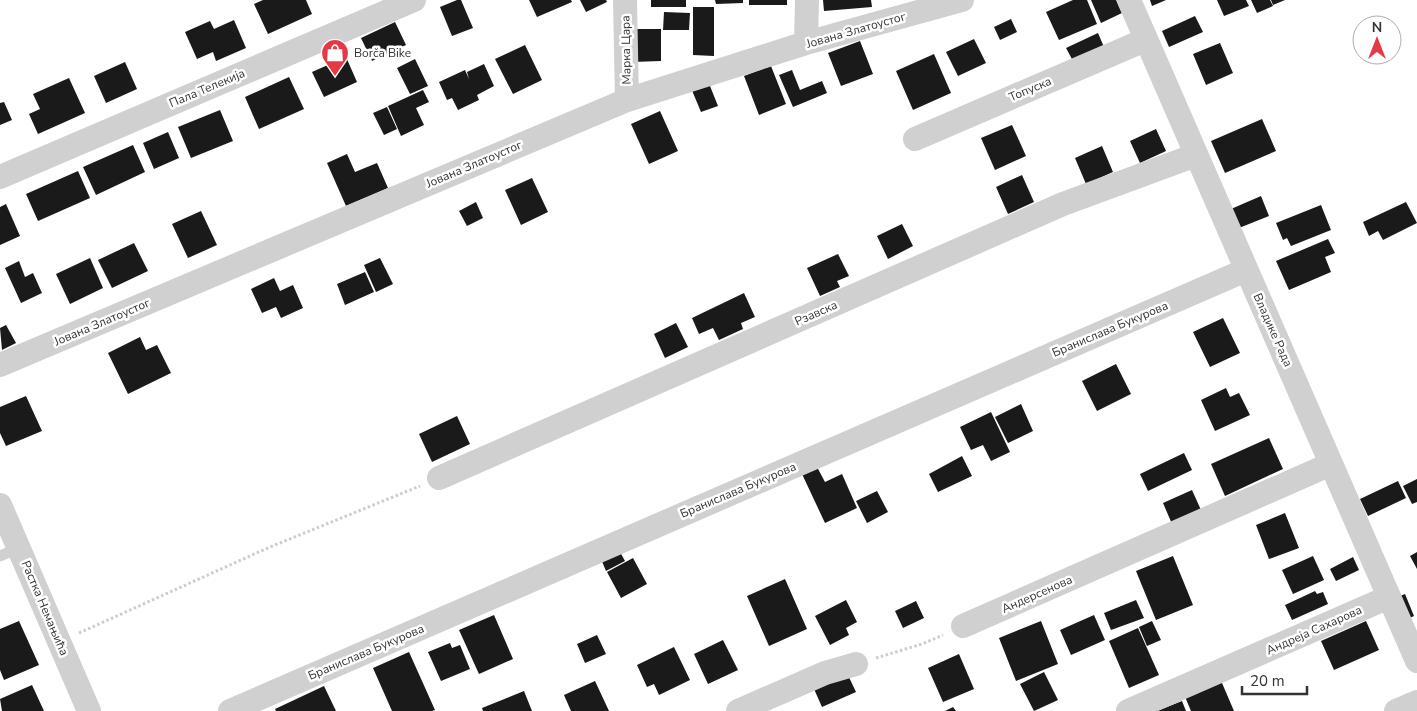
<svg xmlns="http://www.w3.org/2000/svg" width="1417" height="711" font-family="'Nunito Sans',sans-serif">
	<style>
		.building { fill: #1a1a1a }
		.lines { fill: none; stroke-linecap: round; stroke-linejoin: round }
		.path { stroke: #cdcdcd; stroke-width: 3; stroke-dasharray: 2.5 2.5; stroke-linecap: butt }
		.service { stroke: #d0d0d0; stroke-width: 11 }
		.minor { stroke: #d0d0d0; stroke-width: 24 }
		.labels { text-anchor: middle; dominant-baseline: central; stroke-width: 5; stroke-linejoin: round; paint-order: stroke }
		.street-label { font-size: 12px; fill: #333; stroke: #fff }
		.poi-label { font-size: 12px; fill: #333; stroke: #fff; text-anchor: start }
	</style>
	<rect width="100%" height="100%" fill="#fff"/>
	<!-- building -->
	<path class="building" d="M263,0H306L312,14L268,34L254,4Z
		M457,0H461L473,28L452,36L440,7Z
		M529,0H571L572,2L537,17Z
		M580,0H606L607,2L586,12Z
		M651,0H686V7H651Z
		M715,0H743V3L716,4Z
		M749,0H787V5H749Z
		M823,0H871L872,7L824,11Z
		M1073,0H1087L1097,24L1059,40L1046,12Z
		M1091,0H1116L1122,13L1101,23Z
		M1150,0H1166L1152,6Z
		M1217,0H1246L1249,6L1224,16Z
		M1251,0H1270L1273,6L1257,13Z
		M1271,0H1285L1273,5Z
		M693,7H714V56L693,55Z
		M664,12L690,13L689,30H663Z
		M1195,16L1203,32L1169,47L1162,31Z
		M1011,19L1017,32L1000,40L994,27Z
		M234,20L246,48L216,61L213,52L197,59L185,32L210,21L214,29Z
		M395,22L406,45L372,61L361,38Z
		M632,29H661V61L632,62Z
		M1098,33L1104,47L1073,61L1066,48Z
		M974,39L986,63L958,76L946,52Z
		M860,41L873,74L841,86L828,53Z
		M1220,43L1233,73L1206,85L1193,54Z
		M525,45L542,80L513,94L495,59Z
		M934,54L951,93L913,110L896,71Z
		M346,57L357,82L324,97L312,72Z
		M415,59L428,86L410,94L397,68Z
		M125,62L137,89L106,103L94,76Z
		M484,64L494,86L477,95L479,100L458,110L452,98L447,100L439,82L465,70L469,79L467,72Z
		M771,66L786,104L759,115L744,76Z
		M792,70L800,90L822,81L827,93L793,107L779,75Z
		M289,77L304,109L259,129L245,97Z
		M69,78L85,113L38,134L29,114L40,109L33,94Z
		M708,81L718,106L701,112L691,88Z
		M423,90L429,102L416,108L424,125L401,136L388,106Z
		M4,102L12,120L0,125V103Z
		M387,107L397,129L384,135L373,113Z
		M220,110L233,141L191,158L178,127Z
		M660,111L678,151L649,164L631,124Z
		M1262,119L1276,151L1225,173L1211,141Z
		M1012,125L1026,156L995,170L981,138Z
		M1156,129L1166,151L1140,163L1130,141Z
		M168,132L179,158L154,169L143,143Z
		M133,145L145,172L96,195L83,167Z
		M1102,146L1113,172L1086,184L1075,158Z
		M347,154L355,172L377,163L388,188L346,206L327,163Z
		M78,171L90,198L38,221L26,194Z
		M1022,175L1034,202L1008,214L996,187Z
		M532,178L548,212L521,225L505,190Z
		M1261,196L1269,216L1239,228L1231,209Z
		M476,202L483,218L467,226L459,211Z
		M1406,202L1417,223L1383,240L1378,231L1369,236L1363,222Z
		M6,204L20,236L0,245V207Z
		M1321,205L1331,230L1291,246L1287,238L1283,240L1276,223Z
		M201,211L217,245L188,258L172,224Z
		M902,224L913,246L888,259L877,236Z
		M1328,239L1335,253L1325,257L1331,272L1289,290L1276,261Z
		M134,243L148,271L112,288L98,260Z
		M838,254L849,276L837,281L840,287L820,296L807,268Z
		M90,258L103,288L70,304L56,274Z
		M380,258L393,284L376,292L364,265Z
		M19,261L25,277L33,273L42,293L21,303L5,268Z
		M365,272L374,292L345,305L337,284Z
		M274,278L280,291L293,285L303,308L281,318L276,307L262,313L251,289Z
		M744,293L755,317L741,323L743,329L719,340L713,328L699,334L692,318Z
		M1223,318L1240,353L1210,367L1193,332Z
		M676,323L688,347L665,358L654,334Z
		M6,325L16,343L2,350L0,328Z
		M140,337L146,350L157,345L171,373L128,394L108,353Z
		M1116,364L1131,394L1097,411L1082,381Z
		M1226,388L1230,397L1239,393L1250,415L1215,431L1201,400Z
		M26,396L42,431L6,446L0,433V407Z
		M1021,404L1033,431L1008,443L995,417Z
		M991,412L1010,452L991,461L983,445L971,450L960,427Z
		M457,416L470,444L432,462L419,434Z
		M1269,438L1283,469L1225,496L1211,464Z
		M1184,453L1192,470L1148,491L1140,474Z
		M962,456L972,476L938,492L929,474Z
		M817,467L825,482L842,474L857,508L825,523L802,474Z
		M1417,479V502L1412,504L1403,486Z
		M1398,481L1406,498L1368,516L1360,499Z
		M1192,490L1201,510L1172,524L1163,503Z
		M877,491L888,512L867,523L856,501Z
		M1285,513L1299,548L1269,559L1256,525Z
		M619,550L625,561L606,571L601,559Z
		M1417,552V569L1410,556Z
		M1173,556L1193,605L1156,620L1136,571Z
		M1313,556L1324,580L1293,594L1282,570Z
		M1353,557L1359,570L1336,581L1330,569Z
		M633,558L647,584L621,598L607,572Z
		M785,579L807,629L769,646L747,596Z
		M1315,591L1317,594L1323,592L1328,604L1292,620L1285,605Z
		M1405,594L1414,616L1403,621L1393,599Z
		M846,600L857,622L846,628L849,635L830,645L815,616Z
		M1136,600L1144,618L1111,630L1104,613Z
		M916,601L924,618L903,628L895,611Z
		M494,615L513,659L479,674L459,630Z
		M1094,615L1105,640L1071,655L1060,630Z
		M19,621L39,665L4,680L0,670V629Z
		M1041,621L1058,664L1016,681L999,638Z
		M1152,621L1161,640L1147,646L1139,627Z
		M1366,621L1379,650L1334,670L1321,641Z
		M1138,628L1159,675L1129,688L1109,641Z
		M597,635L606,654L585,663L577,644Z
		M723,640L738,670L708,684L694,654Z
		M450,643L452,648L460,645L470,669L441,681L428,652Z
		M674,647L690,680L659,695L654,684L647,687L637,665Z
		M409,652L435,710L432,711H392L373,668Z
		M959,654L974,689L943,702L928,668Z
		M1044,672L1058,700L1034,711L1020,684Z
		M847,673L856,692L822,707L814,689Z
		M1219,676L1234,711H1191L1183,692Z
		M595,681L609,711H571L564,695Z
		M32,685L44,711H2L0,699Z
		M324,686L336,711H276L275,709Z
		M524,691L532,711H483L482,708Z
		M1182,701L1186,711H1157Z
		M953,707L956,711H945Z"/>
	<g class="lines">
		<!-- path -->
		<path class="path" d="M79,633L270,547L420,486
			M876,658L922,644L943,635"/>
		<!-- service -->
		<path class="service" d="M0,556L19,548"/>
		<!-- minor -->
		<path class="minor" d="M625,0L627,100
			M1129,0L1417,661
			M806,43L807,0
			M915,139L1145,40
			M0,177L414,0
			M0,365L627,100L806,43L962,0
			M439,478L1063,204L1196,155
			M0,505L89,711
			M963,626L1331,464
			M230,711L1246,270
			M738,711L825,673L856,664
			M1128,711L1389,597
			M1396,711L1417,702"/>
	</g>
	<!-- icons -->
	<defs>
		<symbol id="shop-pin" viewBox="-11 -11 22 30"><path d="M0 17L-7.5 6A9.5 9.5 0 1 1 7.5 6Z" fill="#e63946" stroke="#fff"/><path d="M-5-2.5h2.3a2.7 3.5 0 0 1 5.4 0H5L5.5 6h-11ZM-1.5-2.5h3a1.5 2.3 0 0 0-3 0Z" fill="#fff"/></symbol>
	</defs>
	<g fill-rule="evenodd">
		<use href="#shop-pin" x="319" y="37" width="32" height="43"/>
	</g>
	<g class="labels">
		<!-- street labels -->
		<g class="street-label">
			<text transform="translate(856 30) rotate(-16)">Јована Златоустог</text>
			<text transform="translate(626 50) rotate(-91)">Марка Цара</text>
			<text transform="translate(207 88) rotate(-23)">Пала Телекија</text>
			<text transform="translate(1030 89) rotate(-23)">Топуска</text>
			<text transform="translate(474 164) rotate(-23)">Јована Златоустог</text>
			<text transform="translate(816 313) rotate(-24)">Рзавска</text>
			<text transform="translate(102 322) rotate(-23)">Јована Златоустог</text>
			<text transform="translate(1110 329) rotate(-23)">Бранислава Букурова</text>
			<text transform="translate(1273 330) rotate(66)">Владике Рада</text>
			<text transform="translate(738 490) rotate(-23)">Бранислава Букурова</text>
			<text transform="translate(1037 594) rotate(-24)">Андерсенова</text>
			<text transform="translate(45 608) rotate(67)">Растка Немањића</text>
			<text transform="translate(1314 630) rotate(-24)">Андреја Сахарова</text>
			<text transform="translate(366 652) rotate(-23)">Бранислава Букурова</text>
		</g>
		<!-- poi labels -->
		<g class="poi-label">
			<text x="354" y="53">Borča Bike</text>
		</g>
	</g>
	<!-- north arrow -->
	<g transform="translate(1377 40)"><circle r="24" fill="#ffffff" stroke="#adadad"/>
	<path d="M0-4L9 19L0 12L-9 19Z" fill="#e63946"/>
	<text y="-8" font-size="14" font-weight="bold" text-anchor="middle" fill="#333333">N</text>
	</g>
	<!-- scale -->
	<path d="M1242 686v8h65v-8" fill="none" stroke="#333333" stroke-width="2.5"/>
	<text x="1250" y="686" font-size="15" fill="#333333" stroke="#ffffff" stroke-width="4" paint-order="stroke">20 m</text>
</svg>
